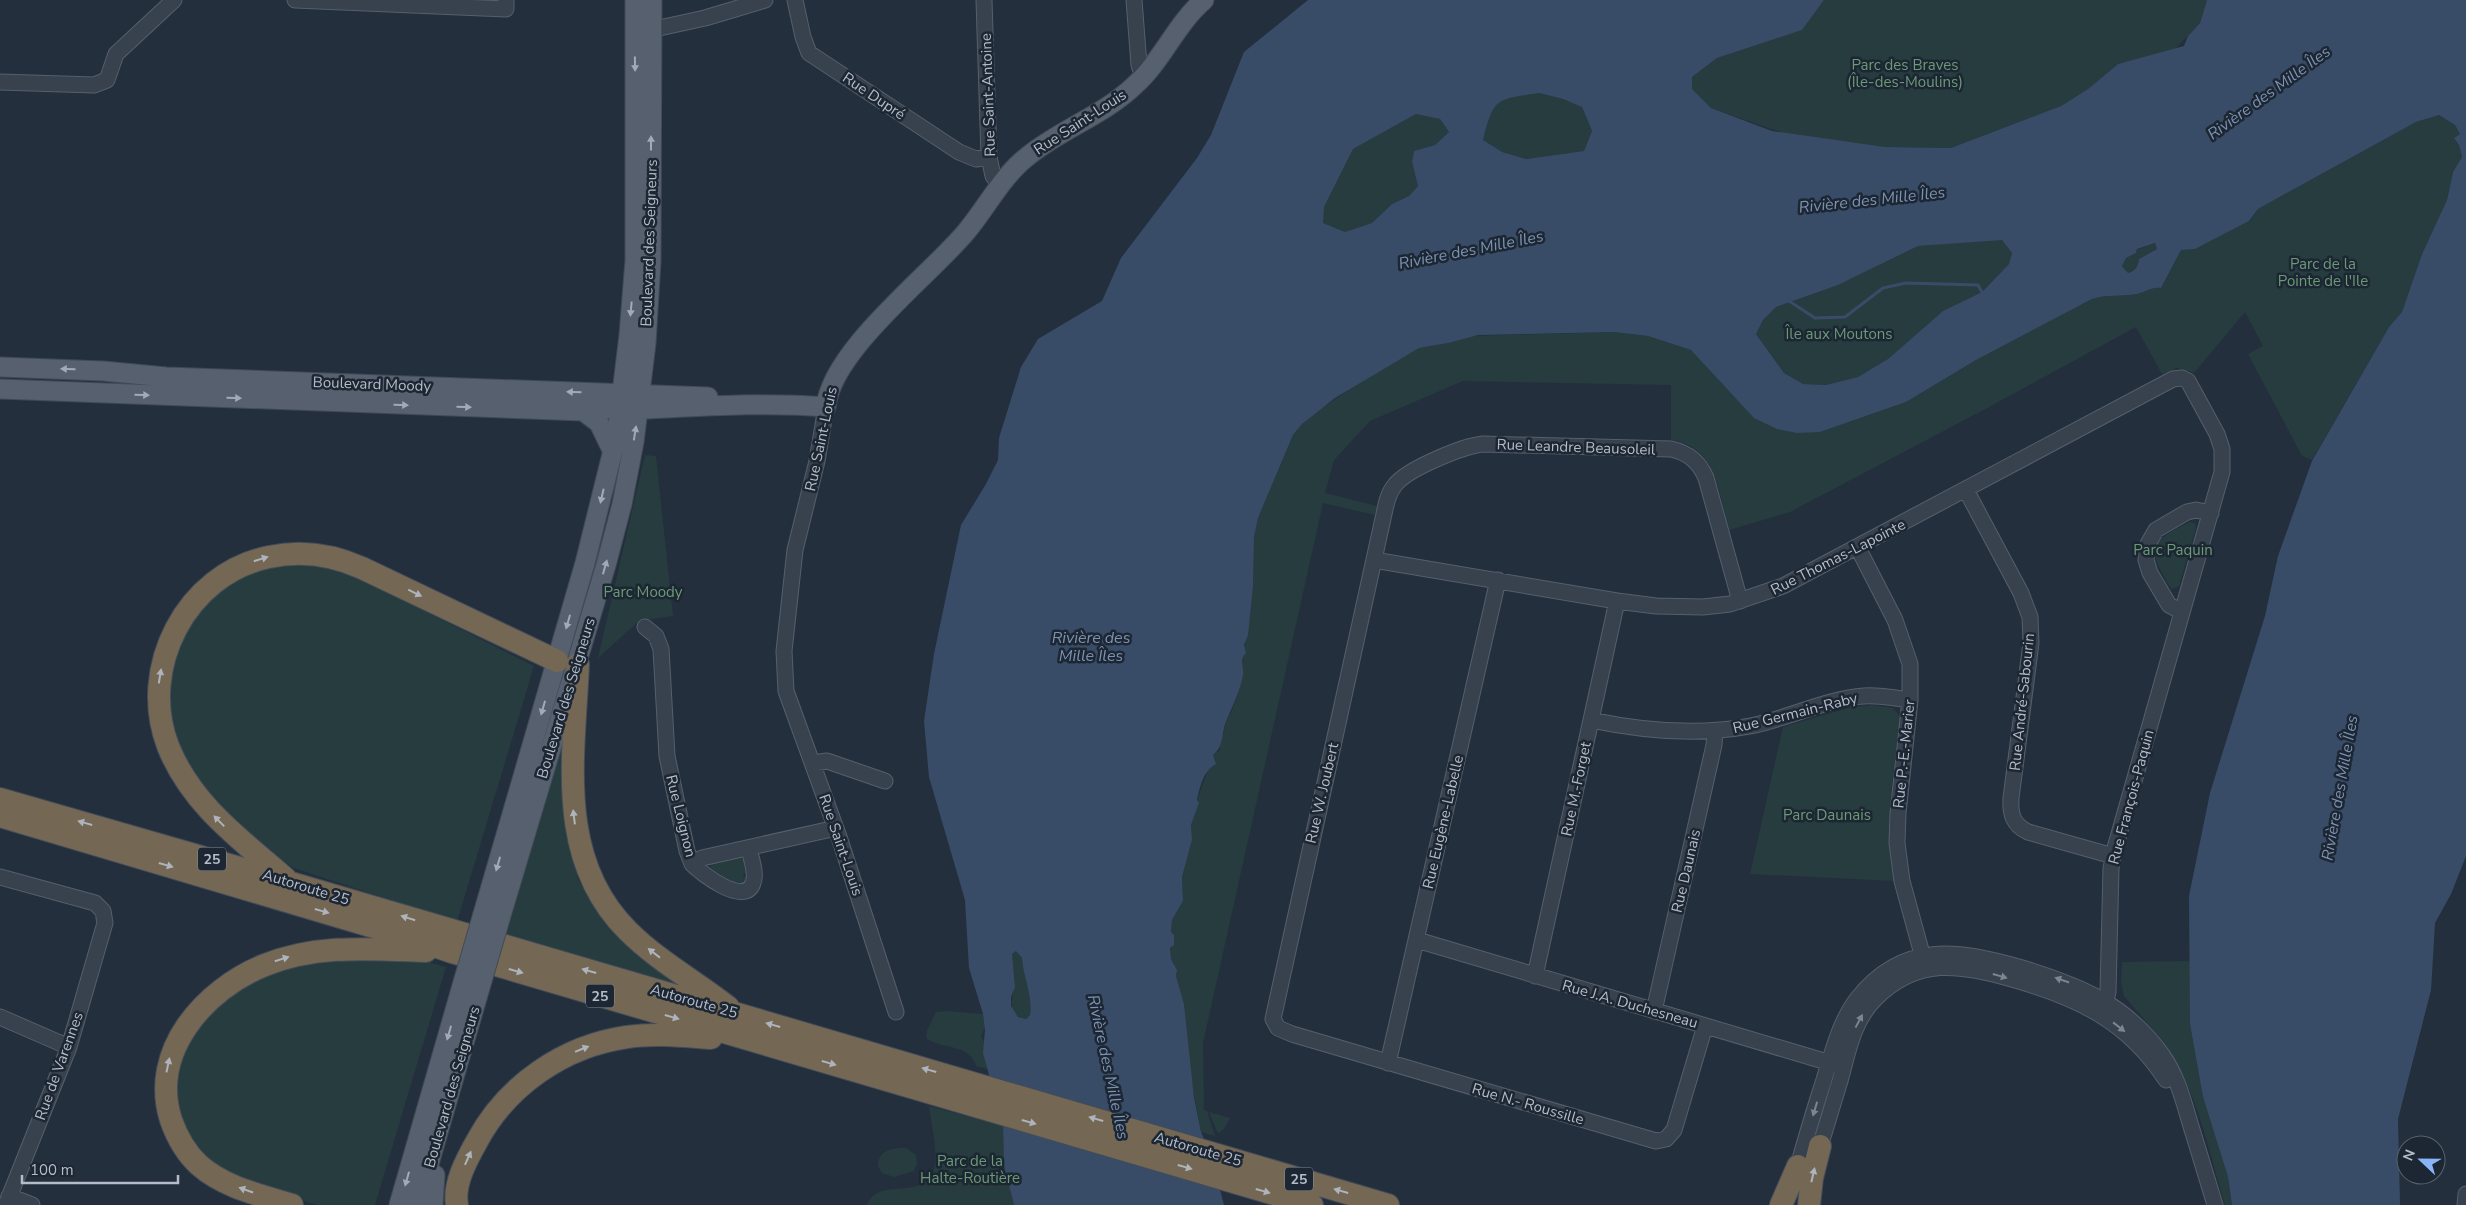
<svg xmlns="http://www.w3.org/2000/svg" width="2466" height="1205" font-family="'Nunito Sans',sans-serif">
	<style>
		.green { fill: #263c3f }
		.water { fill: #394c67; fill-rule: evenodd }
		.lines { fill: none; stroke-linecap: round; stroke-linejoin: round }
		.stream { stroke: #394c67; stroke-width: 3 }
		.minor-casing { stroke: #565f6c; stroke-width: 17 }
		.major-casing { stroke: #414a57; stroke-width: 21 }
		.highway-casing { stroke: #434c59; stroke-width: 24 }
		.minor { stroke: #38414e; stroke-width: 15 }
		.major { stroke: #56606e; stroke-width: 19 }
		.highway { stroke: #746855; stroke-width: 22 }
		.major-bridge-casing { stroke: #414a57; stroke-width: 21; stroke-linecap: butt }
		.major-bridge { stroke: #56606e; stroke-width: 19 }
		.oneway { fill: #a1aab7 }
		.oneway2 { fill: #aeb4bd }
		.oneway3 { fill: #7c8592 }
		.labels { text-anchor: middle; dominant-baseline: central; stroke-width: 5; stroke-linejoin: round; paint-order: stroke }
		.shield { fill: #1d2633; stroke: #878f9c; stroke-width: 1 }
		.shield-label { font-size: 14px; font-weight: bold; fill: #b4bcc9 }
		.park-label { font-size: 15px; fill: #6b9a76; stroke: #1d2633 }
		.street-label { font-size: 15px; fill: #b4bcc9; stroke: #1d2633 }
		.water-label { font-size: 16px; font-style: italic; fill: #7c92b1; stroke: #1d2633 }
	</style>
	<rect width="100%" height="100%" fill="#242f3e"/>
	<!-- green -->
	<path class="green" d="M1824,0H2207L2200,23L2175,49L2118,64L2088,89L2061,106L1951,148L1885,147L1786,134L1711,108L1692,89V77L1717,58L1802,30Z
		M1539,93L1563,99L1582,107L1592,131L1584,151L1526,159L1501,152L1483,140C1494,96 1496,100 1539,93Z
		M1416,114L1440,119L1449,132L1435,145L1414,151L1412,162L1418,186L1409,196L1392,204L1372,223L1345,232L1322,223L1324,207L1353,149Z
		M2439,115L2455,125L2460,134L2454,138L2459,145L2462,157L2453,172L2447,200L2422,254L2402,312L2389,327L2312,460L2302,456L2248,354L2263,346L2245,312L2194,373L2177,368L2162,374L2136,327L1989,407L1790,512L1729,530C1719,494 1716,445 1671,440V385L1463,381L1370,421L1334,460L1325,493L1377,506L1375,515L1323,503L1203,1043L1204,1110L1207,1111L1215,1136L1201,1132L1189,1069L1184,1004L1176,976L1177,970L1171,959L1170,948L1174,944V935L1171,932L1172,920L1183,901L1182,877L1192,840L1191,825L1199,803L1197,801L1213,755L1219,751L1227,718L1231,713L1238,694L1253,586L1254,537L1258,518L1293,435L1302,424L1316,412L1383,367L1419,348L1448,343L1467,336L1614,332L1648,336L1691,350L1697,354L1726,388L1820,432L1906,402L1976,360L2092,299C2107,294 2122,297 2137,294C2146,292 2151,287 2161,288L2181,250L2195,249L2251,220L2258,209L2274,200L2416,122Z
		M2002,239L2012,253L2009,264L1982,292L1943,311L1888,359L1858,377L1826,385L1803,384L1784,373L1756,334L1763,320L1776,307L1838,285L1918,246Z
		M2155,243L2157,249L2139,259C2138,266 2136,271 2128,273L2122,266L2126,258L2136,253L2137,250Z
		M645,455L656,456L673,616L639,621L598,658Z
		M2190,522L2195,523L2196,528L2179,586L2172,589C2167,584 2164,576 2160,569C2145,541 2169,533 2190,522Z
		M281,560L341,569L534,666L457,922L294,868L258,845L194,779L177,746L168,716L172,659L200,605L226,583Z
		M1873,705L1893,708L1900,716C1894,771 1883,826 1894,881L1750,874L1783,727L1851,707Z
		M565,738L563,807L578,879L597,911L687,989L506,935Z
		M740,857L744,860L746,873L743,874L744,877L747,876L743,885H737L710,868L711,864Z
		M1016,951L1022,958C1023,977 1033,996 1030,1015L1025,1019C1005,1013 1013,1001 1014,986C1016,976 1012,965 1012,954Z
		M409,957L446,967L375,1205H317L232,1177L194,1149L173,1109L181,1048L199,1018L270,971L326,958Z
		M2190,961V1024L2203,1097L2228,1177L2232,1205H2225C2211,1158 2199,1102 2175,1060C2161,1036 2141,1017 2124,996L2121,981L2122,962Z
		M947,1011L983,1014L985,1027L981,1036L984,1042L987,1069L976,1066C970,1043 941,1050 926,1038L927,1031L936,1012Z
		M929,1106L1003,1126L1004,1166L1014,1205H867C879,1174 928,1205 935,1164C937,1146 931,1124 929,1106Z
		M1209,1112L1230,1118L1224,1129L1219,1133L1217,1131Z
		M906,1148L916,1155L917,1164L914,1171L894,1177L882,1173L878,1166C878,1150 892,1148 906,1148Z"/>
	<!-- water -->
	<path class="water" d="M1308,0H1824L1802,30L1717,58L1692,77V89L1711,108L1772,131L1885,147L1951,148L2061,106L2088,89L2118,64L2184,46L2188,36L2200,23L2207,0H2466V856L2451,894L2435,923L2431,990L2398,1119L2400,1205H2232L2228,1177L2203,1097L2190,1024L2189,896L2210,793L2265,616L2278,556L2312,461L2389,327L2402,312L2422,254L2447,200L2453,172L2462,157L2459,145L2454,138L2460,134L2455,125L2439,115L2416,122L2274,200L2258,209L2249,221L2195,249L2181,250L2161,288C2151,287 2146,292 2137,294C2122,297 2107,294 2092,299L1976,360L1906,402L1820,432L1797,433L1777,429L1754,418L1691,350L1648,336L1614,332L1478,335L1448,343L1419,348L1335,398L1302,424L1293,435L1258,518L1254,537L1253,586L1248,635L1244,645L1246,653C1239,659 1244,667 1243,675C1240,691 1233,705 1227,719C1221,731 1225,746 1213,755L1216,764C1203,771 1200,787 1197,800L1199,803L1191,825L1192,840L1182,877L1183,901L1172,920L1171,932L1174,935V945L1170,948L1171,959L1177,970L1176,976L1184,1004L1194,1098L1201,1132L1210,1152L1224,1205H1014L1004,1166L1003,1126L983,1053L985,1030L983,1014L969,968L965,900L929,777L924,721L934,654L961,525L986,484L998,460L999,438L1021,367L1038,339L1102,301L1121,258L1197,158L1211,135L1244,52ZM1539,93L1563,99L1582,107L1592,131L1584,151L1526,159L1502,152L1483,140C1494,96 1497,100 1539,93ZM1416,114L1440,119L1449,132L1435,145L1414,151L1412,162L1418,186L1409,196L1392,204L1372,223L1345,232L1323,223L1324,207L1353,149ZM2002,240L2012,253L2009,264L1982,292L1943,311L1888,359L1858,377L1826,385L1803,384L1784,373L1756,334L1763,320L1776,307L1838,285L1918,246ZM2155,243L2157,249L2139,259C2138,266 2136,271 2128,273L2122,266L2126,258L2136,253L2137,249ZM1016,951L1022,958C1023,977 1033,996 1030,1015L1026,1019L1018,1017L1011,1006V997L1015,987L1012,954Z"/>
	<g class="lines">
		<!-- stream -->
		<path class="stream" d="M1789,301L1815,318L1845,317L1883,288L1906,283L1978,285L1982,292"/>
		<defs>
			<path id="minor" d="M295,0L506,9V0
				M795,0L803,37L809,53L959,152L976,159L989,157
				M984,0L989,157L993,176L1001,185
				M1134,0L1139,65L1141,71L1145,74
				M641,32L705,18L765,0
				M0,82L94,85L107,80L116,54L174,0
				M826,407L817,461L795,550L784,651L786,691L839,837L896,1012
				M1966,490L2021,593L2030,617L2031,643L2011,798C2010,814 2013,825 2028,832L2113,856
				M1858,548L1895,620L1910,664V700L1898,813L1897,843L1902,881L1925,965
				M1374,560L1617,601L1656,606L1703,607L1730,604L1783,586L2173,379L2182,378L2188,381L2217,434L2222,449V472L2115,848L2111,868L2108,992L2102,1015
				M2182,612L2169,605L2150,573L2146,560L2148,544L2156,530L2187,512L2196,510L2211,513
				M645,627L656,636L661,649L667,756L687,851L692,864L702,858L836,828
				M1591,720C1643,731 1697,736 1750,726C1787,719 1828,698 1864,696C1879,695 1895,698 1910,700
				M813,763L827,761L885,781
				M692,864C702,874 745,907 753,883C757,874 751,858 749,849
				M0,877L95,903L103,911L105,923L69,1047L6,1205
				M1417,940L1837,1065
				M1535,976L1617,601
				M1654,1011L1714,745L1715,731
				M0,1017L69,1047
				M1705,1026L1674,1130L1666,1139L1656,1141L1292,1034L1278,1028L1273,1019L1384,514C1386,504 1388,493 1395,485C1407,469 1463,446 1483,444L1671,449C1689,453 1699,462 1706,478L1740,601
				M1388,1063L1498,580
				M1820,1146C1827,1125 1833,1103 1840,1081C1848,1052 1853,1021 1875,999C1918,956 1960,965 2012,979C2078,998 2128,1021 2166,1080
				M1798,1166C1806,1138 1814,1110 1823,1083C1832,1054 1839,1023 1857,999C1903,940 1959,950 2022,968C2081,986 2126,1004 2163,1056C2180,1081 2185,1108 2194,1136C2201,1159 2208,1182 2215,1205
				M9,1196L32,1205
				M2465,1205L2466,1194"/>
			<path id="major" d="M0,367L103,371L166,377L708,397
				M0,389L583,411C605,406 626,410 648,409C708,406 766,402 826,407C831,351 929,276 966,232C987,207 1002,176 1028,156C1061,129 1104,115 1135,85C1162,61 1176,24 1204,0
				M583,411L599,423L611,448
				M483,914L585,563L617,434L629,335L635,260V0
				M500,919L606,565L622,504L634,442L646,343L651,261L652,0
				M399,1205L462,986
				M417,1205L479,991
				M433,1205L435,1175"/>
			<path id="highway" d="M578,664C574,757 555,859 628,931C658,961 695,981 728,1007
				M0,799L240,868L1388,1205
				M0,816L411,938L452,952L1312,1205
				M285,878C240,839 191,804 168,746C138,668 186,574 269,557C301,550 333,555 362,568L557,661
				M292,1205C261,1195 225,1188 199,1165C186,1153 177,1137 171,1120C149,1051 205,989 265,965C318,944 371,949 426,951
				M457,1205C453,1184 467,1159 477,1141C507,1085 564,1046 627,1037C655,1033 683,1036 711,1038
				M1781,1205L1798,1166
				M1809,1205L1812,1178L1820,1146"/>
		</defs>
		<!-- minor casing -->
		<use href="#minor" class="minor-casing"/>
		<!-- major casing -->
		<use href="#major" class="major-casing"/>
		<!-- highway casing -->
		<use href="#highway" class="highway-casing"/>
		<!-- minor -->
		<use href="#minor" class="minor"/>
		<!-- major -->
		<use href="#major" class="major"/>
		<!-- highway -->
		<use href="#highway" class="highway"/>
		<defs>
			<path id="major-bridge" d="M462,986L483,914
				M479,991L500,919"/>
		</defs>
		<!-- major-bridge casing -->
		<use href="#major-bridge" class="major-bridge-casing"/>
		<!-- major-bridge -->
		<use href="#major-bridge" class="major-bridge"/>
	</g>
	<!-- one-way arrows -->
	<defs><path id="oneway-solid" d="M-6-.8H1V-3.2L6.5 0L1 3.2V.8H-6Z" transform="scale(1.25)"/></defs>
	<g class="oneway">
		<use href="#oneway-solid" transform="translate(635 64) rotate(89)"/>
		<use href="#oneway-solid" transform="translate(651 143) rotate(-90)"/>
		<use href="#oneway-solid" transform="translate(631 309) rotate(95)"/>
		<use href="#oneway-solid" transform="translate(68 369) rotate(-178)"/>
		<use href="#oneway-solid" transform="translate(574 392) rotate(-178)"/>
		<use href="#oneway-solid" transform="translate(142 395) rotate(2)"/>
		<use href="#oneway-solid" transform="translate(234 398) rotate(2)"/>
		<use href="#oneway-solid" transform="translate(401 405) rotate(2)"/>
		<use href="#oneway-solid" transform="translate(464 407) rotate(2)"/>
		<use href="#oneway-solid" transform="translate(635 433) rotate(-81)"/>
		<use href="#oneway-solid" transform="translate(602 496) rotate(103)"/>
		<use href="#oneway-solid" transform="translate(605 567) rotate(-74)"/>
		<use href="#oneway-solid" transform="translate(568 622) rotate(106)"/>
		<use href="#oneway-solid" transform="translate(543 708) rotate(106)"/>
		<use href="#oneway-solid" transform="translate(498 864) rotate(106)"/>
		<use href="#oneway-solid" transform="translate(449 1033) rotate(106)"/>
		<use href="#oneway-solid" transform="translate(407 1179) rotate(106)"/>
	</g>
	<g class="oneway2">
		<use href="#oneway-solid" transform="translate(261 559) rotate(-17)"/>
		<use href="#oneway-solid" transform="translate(415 593) rotate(26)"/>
		<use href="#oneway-solid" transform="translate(160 676) rotate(-81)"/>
		<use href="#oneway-solid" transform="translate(574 817) rotate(-97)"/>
		<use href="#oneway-solid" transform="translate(219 821) rotate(-134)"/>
		<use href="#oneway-solid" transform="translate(85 823) rotate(-164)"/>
		<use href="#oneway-solid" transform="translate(166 865) rotate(16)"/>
		<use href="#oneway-solid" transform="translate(322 911) rotate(16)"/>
		<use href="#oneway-solid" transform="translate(408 918) rotate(-163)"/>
		<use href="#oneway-solid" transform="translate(654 953) rotate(-142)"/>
		<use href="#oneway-solid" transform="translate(282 959) rotate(-17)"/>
		<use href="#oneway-solid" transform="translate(516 971) rotate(16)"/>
		<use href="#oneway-solid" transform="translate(589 971) rotate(-164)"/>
		<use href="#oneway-solid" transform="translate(672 1017) rotate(16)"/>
		<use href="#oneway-solid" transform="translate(773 1025) rotate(-164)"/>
		<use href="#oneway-solid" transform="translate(582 1049) rotate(-22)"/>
		<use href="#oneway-solid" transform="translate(829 1063) rotate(16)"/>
		<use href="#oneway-solid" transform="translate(168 1065) rotate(-78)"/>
		<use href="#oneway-solid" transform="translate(929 1070) rotate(-164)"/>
		<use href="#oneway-solid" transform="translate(1096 1119) rotate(-164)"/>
		<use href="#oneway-solid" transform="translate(1029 1122) rotate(16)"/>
		<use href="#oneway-solid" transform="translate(468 1158) rotate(-66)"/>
		<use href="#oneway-solid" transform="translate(1185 1167) rotate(16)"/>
		<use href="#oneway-solid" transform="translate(1813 1175) rotate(-77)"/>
		<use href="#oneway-solid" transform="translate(246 1190) rotate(-161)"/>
		<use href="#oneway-solid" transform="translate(1263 1191) rotate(16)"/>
		<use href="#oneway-solid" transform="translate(1341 1191) rotate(-164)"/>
	</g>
	<g class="oneway3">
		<use href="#oneway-solid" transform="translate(2000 976) rotate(16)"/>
		<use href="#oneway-solid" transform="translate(2062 980) rotate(-161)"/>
		<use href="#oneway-solid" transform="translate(1859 1021) rotate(-62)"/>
		<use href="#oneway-solid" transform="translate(2119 1027) rotate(38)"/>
		<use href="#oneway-solid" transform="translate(1815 1109) rotate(107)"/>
	</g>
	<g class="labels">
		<!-- shield labels -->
		<g class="shield">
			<rect x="198" y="847.5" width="28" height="23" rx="4"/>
			<rect x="586" y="984.5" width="28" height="23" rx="4"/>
			<rect x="1285" y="1167.5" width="28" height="23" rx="4"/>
		</g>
		<g class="shield-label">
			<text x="212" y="859">25</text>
			<text x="600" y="996">25</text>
			<text x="1299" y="1179">25</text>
		</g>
		<!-- park labels -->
		<g class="park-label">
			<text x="1905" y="65">Parc des Braves<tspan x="1905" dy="17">(Île-des-Moulins)</tspan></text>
			<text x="2323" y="264">Parc de la<tspan x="2323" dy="17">Pointe de l'Ile</tspan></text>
			<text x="1839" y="334">Île aux Moutons</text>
			<text x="2173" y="550">Parc Paquin</text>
			<text x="643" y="592">Parc Moody</text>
			<text x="1827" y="815">Parc Daunais</text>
			<text x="970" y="1161">Parc de la<tspan x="970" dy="17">Halte-Routière</tspan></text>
		</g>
		<!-- street labels -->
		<g class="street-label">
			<text transform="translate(988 95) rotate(-92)">Rue Saint-Antoine</text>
			<text transform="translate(874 96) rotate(34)">Rue Dupré</text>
			<text transform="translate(1080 122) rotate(-33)">Rue Saint-Louis</text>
			<text transform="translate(649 243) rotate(-88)">Boulevard des Seigneurs</text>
			<text transform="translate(372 384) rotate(2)">Boulevard Moody</text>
			<text transform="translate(821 439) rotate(-78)">Rue Saint-Louis</text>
			<text transform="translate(1576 447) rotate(2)">Rue Leandre Beausoleil</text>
			<text transform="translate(1838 557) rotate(-27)">Rue Thomas-Lapointe</text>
			<text transform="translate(566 698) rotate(-73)">Boulevard des Seigneurs</text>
			<text transform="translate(2022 702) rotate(-84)">Rue André-Sabourin</text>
			<text transform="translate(1795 713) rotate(-14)">Rue Germain-Raby</text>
			<text transform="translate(1904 754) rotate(-84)">Rue P.-E.-Marier</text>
			<text transform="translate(1576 789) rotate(-78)">Rue M.-Forget</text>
			<text transform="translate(1322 793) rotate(-77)">Rue W. Joubert</text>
			<text transform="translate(2131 797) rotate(-75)">Rue François-Paquin</text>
			<text transform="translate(681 816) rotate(76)">Rue Loignon</text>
			<text transform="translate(1443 822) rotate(-77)">Rue Eugène-Labelle</text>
			<text transform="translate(841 845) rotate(71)">Rue Saint-Louis</text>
			<text transform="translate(1686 871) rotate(-77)">Rue Daunais</text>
			<text transform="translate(306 887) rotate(17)">Autoroute 25</text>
			<text transform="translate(694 1001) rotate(16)">Autoroute 25</text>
			<text transform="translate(1630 1004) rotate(16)">Rue J.A. Duchesneau</text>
			<text transform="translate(59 1066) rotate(-70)">Rue de Varennes</text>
			<text transform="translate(452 1087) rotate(-74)">Boulevard des Seigneurs</text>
			<text transform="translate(1528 1104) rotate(16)">Rue N.- Roussille</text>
			<text transform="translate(1198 1149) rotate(16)">Autoroute 25</text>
		</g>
		<!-- water labels -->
		<g class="water-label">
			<text transform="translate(2269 93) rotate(-36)">Rivière des Mille Îles</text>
			<text transform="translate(1872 200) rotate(-6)">Rivière des Mille Îles</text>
			<text transform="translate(1471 250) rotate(-11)">Rivière des Mille Îles</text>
			<text x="1091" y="638">Rivière des<tspan x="1091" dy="18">Mille Îles</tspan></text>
			<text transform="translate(2340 788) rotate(-80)">Rivière des Mille Îles</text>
			<text transform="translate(1108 1067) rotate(78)">Rivière des Mille Îles</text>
		</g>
	</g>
	<!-- north arrow -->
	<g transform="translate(2421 1160) rotate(292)"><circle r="24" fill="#1d2633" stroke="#59626f"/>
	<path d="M0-4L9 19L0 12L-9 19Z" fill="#8ab4f8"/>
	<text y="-8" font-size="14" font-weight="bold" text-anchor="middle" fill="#b4bcc9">N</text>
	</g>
	<!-- scale -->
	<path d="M22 1175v8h156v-8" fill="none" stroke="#b4bcc9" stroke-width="2.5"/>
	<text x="30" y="1175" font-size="15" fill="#b4bcc9" stroke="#1d2633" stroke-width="4" paint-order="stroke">100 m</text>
</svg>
